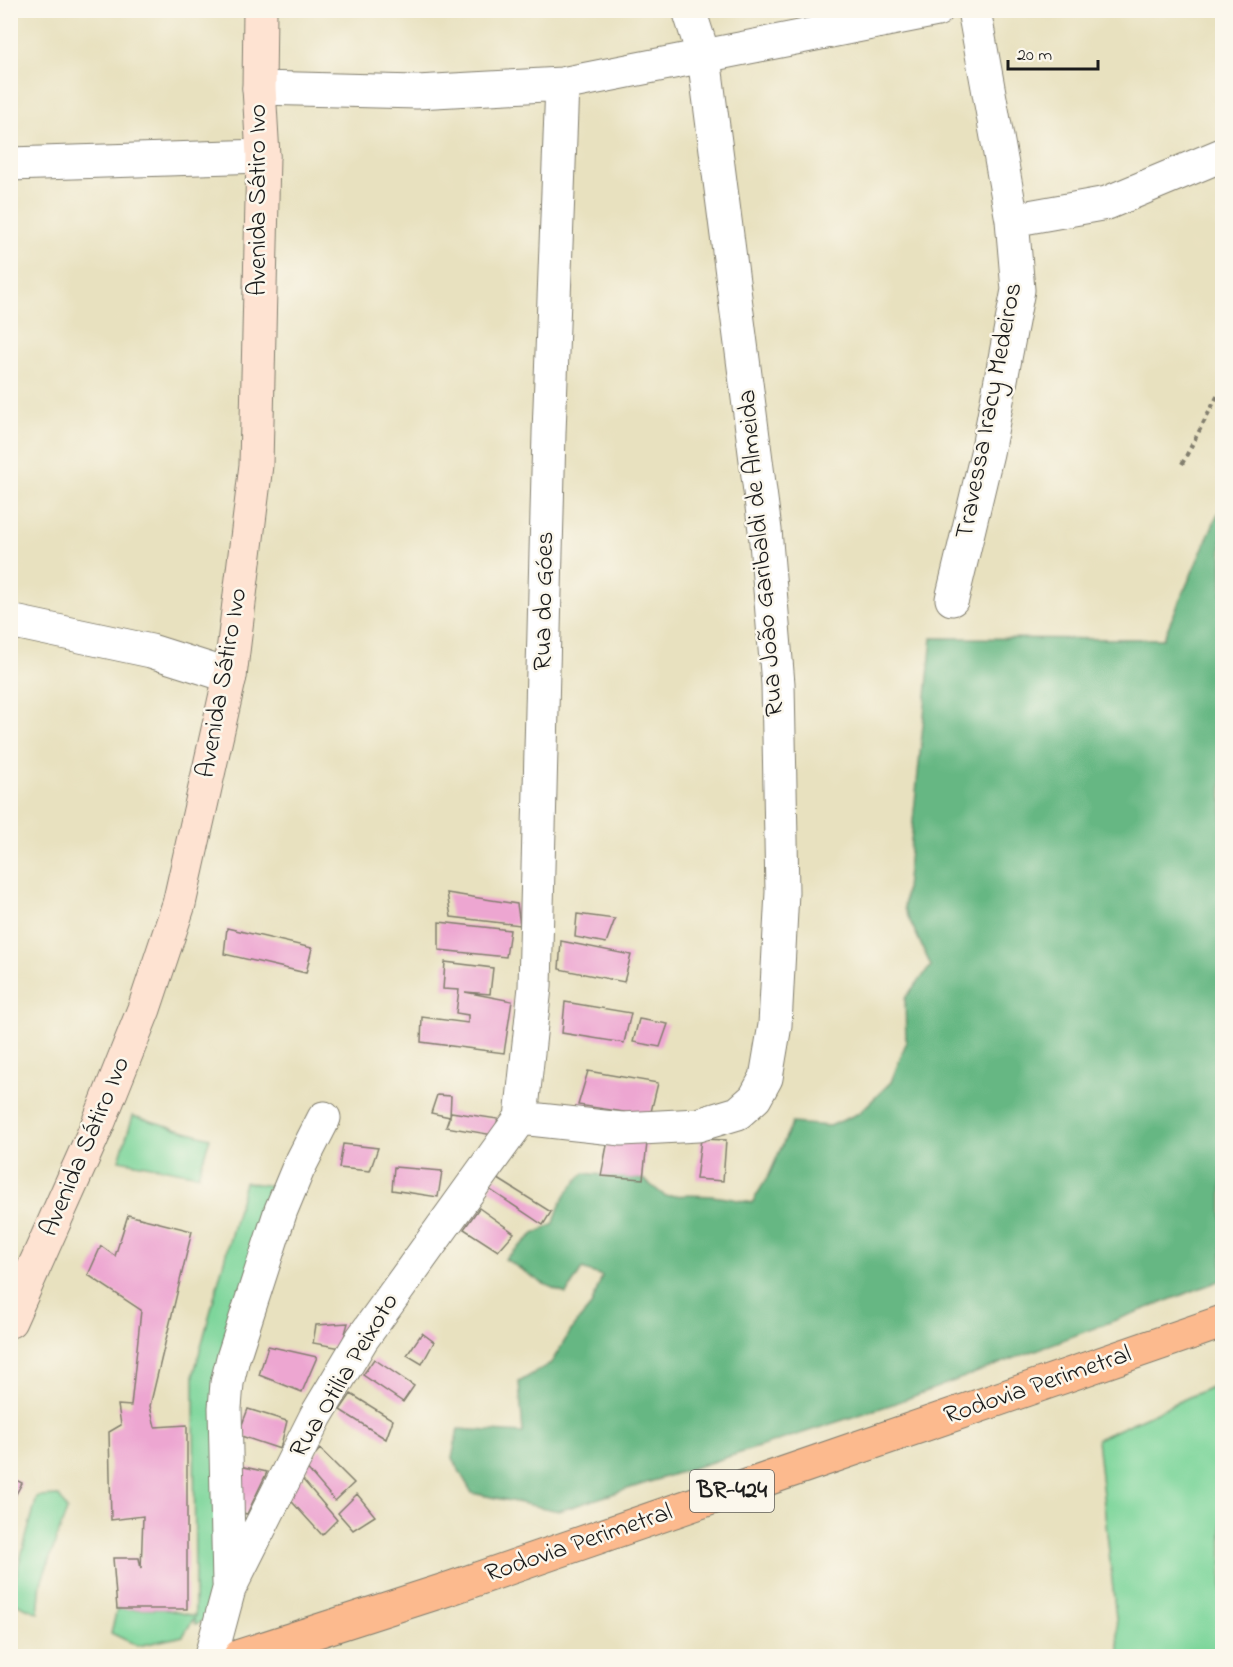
<svg xmlns="http://www.w3.org/2000/svg" width="1233" height="1667" font-family="'Indie Flower',sans-serif">
	<style>
		.green { fill: #7ed69b; stroke: #4d795c; stroke-width: 1.5 }
		.forest { fill: #66b783; stroke: #416a50; stroke-width: 1.5 }
		.building { fill: #eda6d1 }
		.lines { fill: none; stroke-linecap: round; stroke-linejoin: round }
		.minor-casing { stroke: #827e6e; stroke-width: 35 }
		.secondary-casing { stroke: #827e6e; stroke-width: 35 }
		.primary-casing { stroke: #827e6e; stroke-width: 35 }
		.path { stroke: #827e6e; stroke-width: 4; stroke-dasharray: 4.5 4.5; stroke-linecap: butt }
		.minor { stroke: #fff; stroke-width: 33 }
		.secondary { stroke: #fee3d2; stroke-width: 33 }
		.primary { stroke: #fcba8e; stroke-width: 33 }
		.labels { text-anchor: middle; dominant-baseline: central; stroke-width: 5; stroke-linejoin: round; paint-order: stroke }
		.shield { fill: #fbf7ec; stroke: #5f5e5a; stroke-width: 1.5 }
		.shield-label { font-size: 24px; font-weight: bold; fill: #1c1c1c }
		.street-label { font-size: 26px; fill: #1c1c1c; stroke: #fbf7ec }
	</style>
	<rect width="100%" height="100%" fill="#fbf7ec"/>
	<filter id="ink" filterUnits="userSpaceOnUse"><feTurbulence type="fractalNoise" baseFrequency=".0167" numOctaves="2"/><feDisplacementMap in="SourceGraphic" scale="12" xChannelSelector="R" yChannelSelector="G"/><feConvolveMatrix kernelMatrix="1 2 1 2 8 2 1 2 1" color-interpolation-filters="sRGB"/></filter>
	<filter id="wash" filterUnits="userSpaceOnUse"><feTurbulence type="fractalNoise" baseFrequency=".008" numOctaves="4" result="noise"/><feDisplacementMap in="SourceGraphic" scale="24" xChannelSelector="R" yChannelSelector="G"/><feGaussianBlur stdDeviation="1.35" result="paint"/><feColorMatrix in="noise" values="0 0 0 0 0 0 0 0 0 0 0 0 0 0 0 0 0 1.4 0 .05"/><feComposite in="paint" operator="in"/></filter>
	<g filter="url(#wash)">
		<rect width="100%" height="100%" fill="#e8e1bf"/>
		<!-- green -->
		<path class="green" d="M133,1116L210,1138L198,1175L119,1160Z
			M245,1182L272,1186L220,1380L223,1553L210,1619L195,1624L194,1618L183,1636L138,1646L111,1633L117,1609H164L195,1616L194,1373Z
			M1222,1382V1656H1120L1097,1439Z
			M59,1496L67,1510L41,1583L38,1613L11,1601V1594L37,1497Z"/>
		<!-- forest -->
		<path class="forest" d="M1222,504V1280L893,1404L559,1511L472,1493L452,1458L458,1429L523,1433L519,1382L551,1363L574,1326L591,1306L602,1276L582,1269L566,1294L542,1283L505,1259L534,1234L554,1224C558,1203 568,1189 584,1173L643,1179L665,1196C699,1194 718,1195 752,1203L770,1173L792,1123L830,1126L859,1113L891,1082L906,1043L905,998L931,966L904,908L932,638L1163,639Z"/>
		<g id="blocks">
			<!-- building -->
			<path class="building" d="M447,893L517,904L520,925L451,917Z
				M577,914L615,919L606,943L575,937Z
				M439,922L510,930L506,957L439,950Z
				M227,928L312,948L306,973L224,954Z
				M561,941L631,955L624,982L559,969Z
				M445,962L493,968L490,994L465,992L512,1001L504,1053L421,1042L422,1017L468,1023V1015L456,1013L459,990L443,989Z
				M565,1002L631,1013L624,1043L562,1033Z
				M639,1019L668,1024L660,1047L633,1042Z
				M588,1071L658,1083L650,1116L578,1105Z
				M437,1095L451,1096L450,1117L431,1113Z
				M451,1112L498,1119L493,1135L446,1127Z
				M609,1135L647,1143L643,1179L601,1176Z
				M701,1139L726,1140L723,1181L696,1179Z
				M343,1144L378,1148L370,1171L339,1168Z
				M394,1167L442,1171L438,1197L392,1190Z
				M495,1177L551,1212L543,1225L489,1189Z
				M479,1208L514,1233L498,1251L464,1229Z
				M128,1215L192,1231L150,1406L155,1427L187,1425V1609H117L113,1558H139L141,1569L143,1516L111,1520L109,1432L121,1425L118,1405L131,1406L141,1310L88,1275L101,1246L115,1256Z
				M348,1323L341,1348L313,1343L316,1325Z
				M422,1333L434,1342L422,1364L407,1355Z
				M268,1346L317,1357L302,1392L259,1375Z
				M374,1359L414,1386L403,1402L363,1375Z
				M351,1394L393,1420L386,1439L340,1410Z
				M248,1409L287,1421L280,1449L238,1435Z
				M320,1449L354,1483L335,1501L305,1466Z
				M235,1465L267,1472L247,1514L235,1511Z
				M298,1474L337,1520L322,1535L284,1493Z
				M10,1477L22,1483L10,1505Z
				M357,1494L375,1516L353,1530L338,1513Z"/>
		</g>
	</g>
	<g filter="url(#ink)">
		<use href="#blocks" fill-opacity="0" stroke="#827e6e" stroke-width="1.5"/>
		<g class="lines">
			<defs>
				<path id="minor" d="M259,88L417,92L562,84L937,10
					M10,164L263,156
					M1012,220L1107,203L1222,155
					M952,599L987,453L1018,290L1012,220L974,10
					M10,621L151,651L230,676
					M521,1118L622,1129L698,1125L738,1113L755,1098L766,1078L775,1025L782,892L778,684L765,530L704,57L689,10
					M229,1584L225,1408L227,1383L233,1358L281,1210L298,1169L324,1118
					M211,1656L229,1589L316,1416L362,1339L521,1118L535,987L549,433L562,84"/>
				<path id="secondary" d="M10,1321L98,1124L144,1009L179,904L230,676L256,465L263,156L259,88L260,10"/>
				<path id="primary" d="M240,1656L451,1588L1222,1322"/>
			</defs>
			<!-- minor casing -->
			<use href="#minor" class="minor-casing"/>
			<!-- secondary casing -->
			<use href="#secondary" class="secondary-casing"/>
			<!-- primary casing -->
			<use href="#primary" class="primary-casing"/>
			<!-- path -->
			<path class="path" d="M1182,464L1222,387"/>
			<!-- minor -->
			<use href="#minor" class="minor"/>
			<!-- secondary -->
			<use href="#secondary" class="secondary"/>
			<!-- primary -->
			<use href="#primary" class="primary"/>
		</g>
	</g>
	<g class="labels">
		<!-- shield labels -->
		<rect class="shield" x="690" y="1470" width="84" height="42" rx="4.5"/>
		<g class="shield-label">
			<text x="732" y="1491">BR-424</text>
		</g>
		<!-- street labels -->
		<g class="street-label">
			<text transform="translate(259 200) rotate(-90)">Avenida Sátiro Ivo</text>
			<text transform="translate(990 411) rotate(-79)">Travessa Iracy Medeiros</text>
			<text transform="translate(762 553) rotate(-95)">Rua João Garibaldi de Almeida</text>
			<text transform="translate(545 601) rotate(-89)">Rua do Góes</text>
			<text transform="translate(223 683) rotate(-80)">Avenida Sátiro Ivo</text>
			<text transform="translate(86 1147) rotate(-67)">Avenida Sátiro Ivo</text>
			<text transform="translate(345 1376) rotate(-59)">Rua Otilia Peixoto</text>
			<text transform="translate(1038 1386) rotate(-19)">Rodovia Perimetral</text>
			<text transform="translate(579 1544) rotate(-19)">Rodovia Perimetral</text>
		</g>
	</g>
	<!-- margin -->
	<rect width="1233" height="1667" fill="none" stroke="#fbf7ec" stroke-width="36"/>
	<!-- scale -->
	<path d="M1008 60v9h90v-9" fill="none" stroke="#1c1c1c" stroke-width="3"/>
	<text x="1017" y="60" font-size="18" fill="#1c1c1c" stroke="#fbf7ec" stroke-width="4.5" paint-order="stroke">20 m</text>
</svg>
